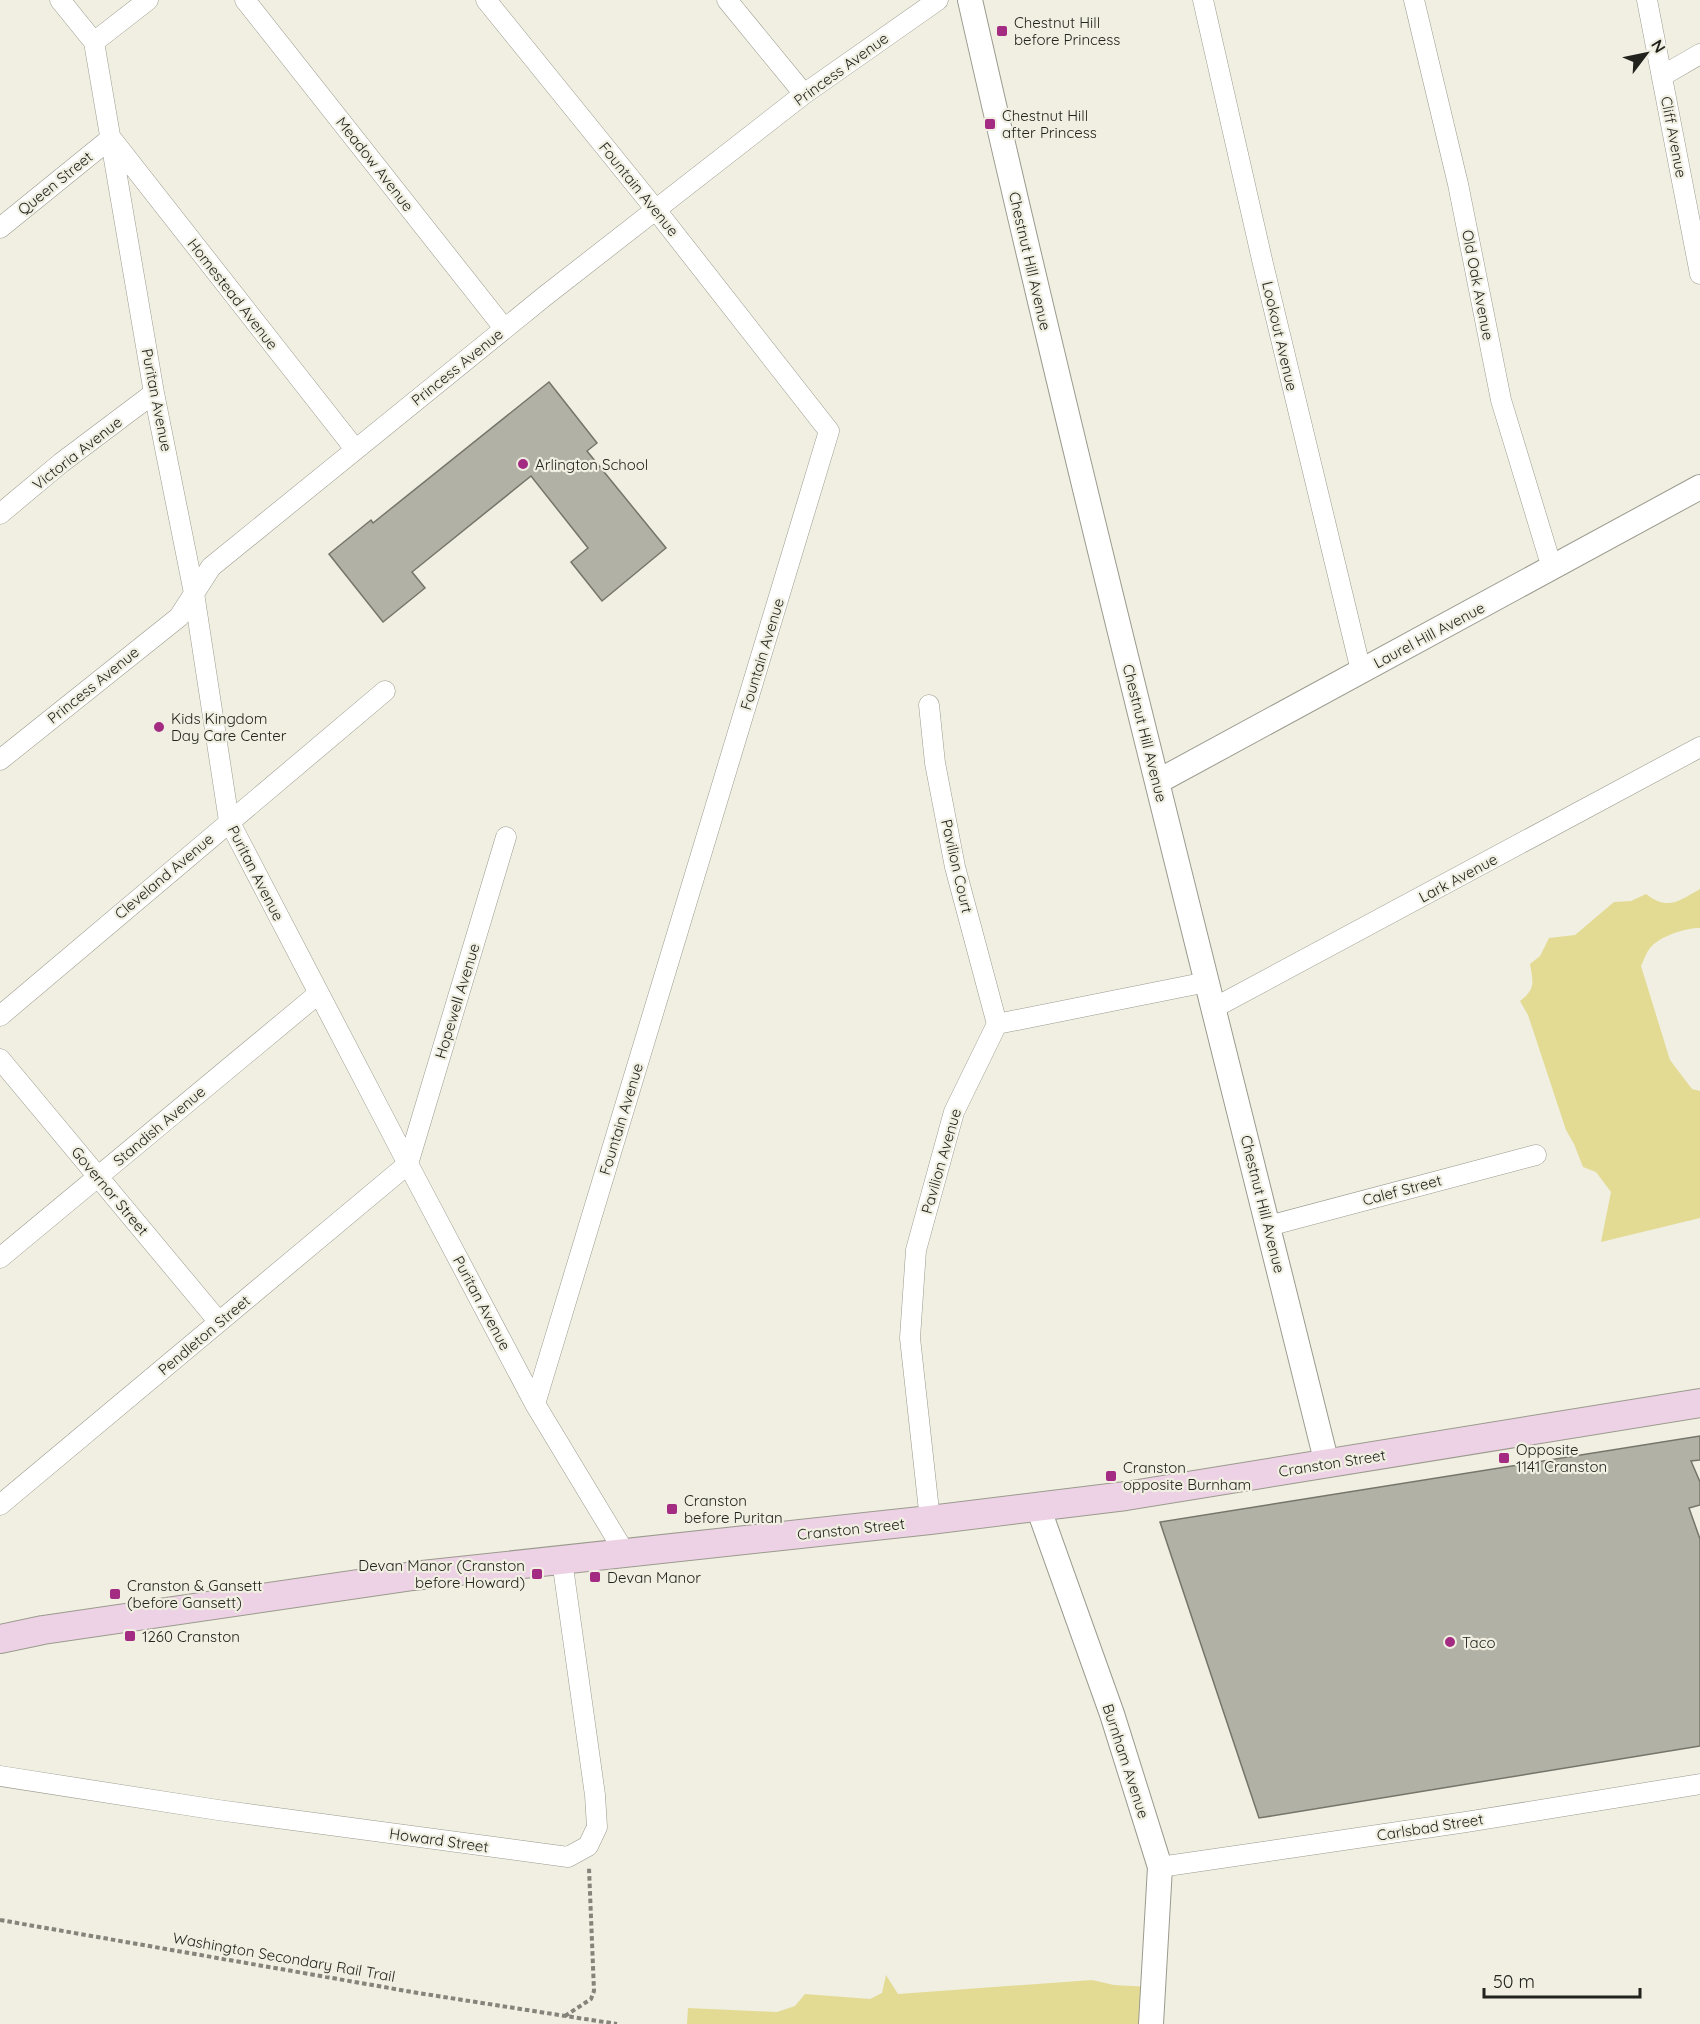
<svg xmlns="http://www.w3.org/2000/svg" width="1700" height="2024" font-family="Quicksand,sans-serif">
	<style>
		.green { fill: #e3db94 }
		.building { fill: #b2b1a5; stroke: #76756a; stroke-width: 1.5 }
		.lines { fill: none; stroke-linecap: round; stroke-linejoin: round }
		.minor-casing { stroke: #9b9a8e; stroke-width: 21 }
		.tertiary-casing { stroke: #9b9a8e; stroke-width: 26 }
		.secondary-casing { stroke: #9b9a8e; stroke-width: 30 }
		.path { stroke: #85847b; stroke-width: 4; stroke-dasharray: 4.5 3; stroke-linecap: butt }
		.minor { stroke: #fff; stroke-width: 20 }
		.tertiary { stroke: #fff; stroke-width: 24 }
		.secondary { stroke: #ecd2e4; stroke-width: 28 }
		.poi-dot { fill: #a32b82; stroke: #f0efe2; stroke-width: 2 }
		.labels { text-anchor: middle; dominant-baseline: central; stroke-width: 4.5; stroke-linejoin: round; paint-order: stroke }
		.poi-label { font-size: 15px; fill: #23231e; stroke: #f0efe2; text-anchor: start }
		.street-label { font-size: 15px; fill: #23231e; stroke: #f0efe2 }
	</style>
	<rect width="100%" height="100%" fill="#f0efe2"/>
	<!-- green -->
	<path class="green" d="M1700,889V928C1685,928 1660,936 1650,948C1646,953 1644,960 1641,966L1670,1060L1692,1089L1700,1091V1218L1601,1242L1611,1192L1596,1172L1583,1167L1574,1144L1566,1130L1528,1015L1520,1001C1536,989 1533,982 1530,964L1540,956L1549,938L1575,935L1614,902L1631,901L1646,894C1668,911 1679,901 1700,889Z
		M886,1975L898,1994L1092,1980L1114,1985L1152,1987V2024H687L688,2008L777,2012L795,2006L805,1994L870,1999L882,1993Z"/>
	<!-- building -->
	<path class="building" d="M549,382L597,443L587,451L666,548L602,601L571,562L588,548L531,476L412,572L425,588L383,622L329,554L371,520L373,523Z
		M1700,1436V1460L1691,1461L1700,1482V1505L1689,1508L1700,1539V1746L1259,1818L1160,1522Z"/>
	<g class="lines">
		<defs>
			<path id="minor" d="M60,0L94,42L154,393L194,593L229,821L408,1164L535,1404L625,1553
				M245,0L504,328
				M486,0L656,210L829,431L535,1404
				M727,0L804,94
				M1203,0L1263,264L1361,671
				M1414,0L1458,184L1501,400L1552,568
				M1647,0L1700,274
				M94,42L148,0
				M1662,76L1700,54
				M0,228L111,138L355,449
				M0,514L61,463L154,393
				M929,705L935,763L955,867L997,1024
				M0,760L179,617L211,567L545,296L804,94L938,0
				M1214,1008L1700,747
				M0,1016L385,691
				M997,1024L1207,982
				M0,1059L219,1322
				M1268,1226L1536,1155
				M0,1258L318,994
				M0,1505L408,1164L506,837
				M930,1520L910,1338L916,1250L954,1112L997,1024
				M0,1776L218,1810L568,1857L588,1846L597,1827L595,1795L562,1560
				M1160,1867L1466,1822L1700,1784"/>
			<path id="tertiary" d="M970,0C1081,490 1206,976 1327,1464
				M1157,782L1700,487
				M1038,1507L1112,1714L1160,1867L1151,2024"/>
			<path id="secondary" d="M0,1639L43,1630L413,1576L930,1520L1126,1496L1700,1403"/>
		</defs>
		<!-- minor casing -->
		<use href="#minor" class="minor-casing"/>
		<!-- tertiary casing -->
		<use href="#tertiary" class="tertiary-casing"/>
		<!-- secondary casing -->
		<use href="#secondary" class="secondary-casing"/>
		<!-- path -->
		<path class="path" d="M0,1920L418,1993L617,2024
			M565,2016L591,1999L594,1991L589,1868"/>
		<!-- minor -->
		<use href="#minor" class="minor"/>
		<!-- tertiary -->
		<use href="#tertiary" class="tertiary"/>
		<!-- secondary -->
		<use href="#secondary" class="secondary"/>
	</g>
	<!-- markers -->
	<g class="poi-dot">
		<rect x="996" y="25" width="12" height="12" rx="3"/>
		<rect x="984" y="118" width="12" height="12" rx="3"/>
		<circle cx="523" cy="464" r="6"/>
		<circle cx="159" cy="727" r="6"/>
		<rect x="1498" y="1452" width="12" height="12" rx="3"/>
		<rect x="1105" y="1470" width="12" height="12" rx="3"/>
		<rect x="666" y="1503" width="12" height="12" rx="3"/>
		<rect x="531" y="1568" width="12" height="12" rx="3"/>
		<rect x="589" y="1571" width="12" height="12" rx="3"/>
		<rect x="109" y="1588" width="12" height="12" rx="3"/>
		<rect x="124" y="1630" width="12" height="12" rx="3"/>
		<circle cx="1450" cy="1642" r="6"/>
	</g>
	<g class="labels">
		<!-- poi labels -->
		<g class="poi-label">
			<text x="1014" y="22">Chestnut Hill<tspan x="1014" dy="17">before Princess</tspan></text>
			<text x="1002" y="115">Chestnut Hill<tspan x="1002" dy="17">after Princess</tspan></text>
			<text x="535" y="464">Arlington School</text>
			<text x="171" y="718">Kids Kingdom<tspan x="171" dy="17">Day Care Center</tspan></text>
			<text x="1516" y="1449">Opposite<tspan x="1516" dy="17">1141 Cranston</tspan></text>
			<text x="1123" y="1467">Cranston<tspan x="1123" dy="17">opposite Burnham</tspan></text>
			<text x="684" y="1500">Cranston<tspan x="684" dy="17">before Puritan</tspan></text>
			<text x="525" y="1565" text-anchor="end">Devan Manor (Cranston<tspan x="525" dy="17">before Howard)</tspan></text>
			<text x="607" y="1577">Devan Manor</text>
			<text x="127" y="1585">Cranston &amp; Gansett<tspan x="127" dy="17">(before Gansett)</tspan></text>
			<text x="142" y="1636">1260 Cranston</text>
			<text x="1462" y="1642">Taco</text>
		</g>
		<!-- street labels -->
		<g class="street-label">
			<text transform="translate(841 69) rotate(-36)">Princess Avenue</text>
			<text transform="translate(1674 137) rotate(79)">Cliff Avenue</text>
			<text transform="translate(375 164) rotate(52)">Meadow Avenue</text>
			<text transform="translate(55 183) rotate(-39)">Queen Street</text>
			<text transform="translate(639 189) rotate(51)">Fountain Avenue</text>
			<text transform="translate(1030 261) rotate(77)">Chestnut Hill Avenue</text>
			<text transform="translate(1478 285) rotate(79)">Old Oak Avenue</text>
			<text transform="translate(233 294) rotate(52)">Homestead Avenue</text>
			<text transform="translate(1280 336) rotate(77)">Lookout Avenue</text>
			<text transform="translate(457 367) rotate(-39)">Princess Avenue</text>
			<text transform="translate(157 400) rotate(79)">Puritan Avenue</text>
			<text transform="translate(77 453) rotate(-38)">Victoria Avenue</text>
			<text transform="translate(1429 635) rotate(-28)">Laurel Hill Avenue</text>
			<text transform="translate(762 654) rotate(-73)">Fountain Avenue</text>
			<text transform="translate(93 685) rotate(-39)">Princess Avenue</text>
			<text transform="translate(1145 733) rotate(76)">Chestnut Hill Avenue</text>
			<text transform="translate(957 866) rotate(77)">Pavilion Court</text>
			<text transform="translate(256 873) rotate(63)">Puritan Avenue</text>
			<text transform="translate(164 876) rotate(-40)">Cleveland Avenue</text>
			<text transform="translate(1458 878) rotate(-28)">Lark Avenue</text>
			<text transform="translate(457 1001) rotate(-73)">Hopewell Avenue</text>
			<text transform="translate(621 1119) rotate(-73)">Fountain Avenue</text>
			<text transform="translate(159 1126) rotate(-40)">Standish Avenue</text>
			<text transform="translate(941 1161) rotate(-74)">Pavilion Avenue</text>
			<text transform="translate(1402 1190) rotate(-15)">Calef Street</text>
			<text transform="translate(110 1191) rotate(50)">Governor Street</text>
			<text transform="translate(1263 1204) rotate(76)">Chestnut Hill Avenue</text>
			<text transform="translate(482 1303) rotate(62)">Puritan Avenue</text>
			<text transform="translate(204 1335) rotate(-40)">Pendleton Street</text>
			<text transform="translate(1332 1463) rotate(-9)">Cranston Street</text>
			<text transform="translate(851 1529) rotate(-6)">Cranston Street</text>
			<text transform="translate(1126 1761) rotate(72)">Burnham Avenue</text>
			<text transform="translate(1430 1827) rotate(-9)">Carlsbad Street</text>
			<text transform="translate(439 1840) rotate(8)">Howard Street</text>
			<text transform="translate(284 1957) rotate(10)">Washington Secondary Rail Trail</text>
		</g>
	</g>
	<!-- north arrow -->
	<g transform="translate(1646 54) rotate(58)" stroke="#f0efe2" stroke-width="4.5" paint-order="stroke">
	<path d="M0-4.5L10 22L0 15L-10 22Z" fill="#23231e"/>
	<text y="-9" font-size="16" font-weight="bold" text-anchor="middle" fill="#23231e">N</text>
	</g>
	<!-- scale -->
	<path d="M1484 1988v9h156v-9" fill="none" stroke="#23231e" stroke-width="3"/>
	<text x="1493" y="1988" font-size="18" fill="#23231e" stroke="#f0efe2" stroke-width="4.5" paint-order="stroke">50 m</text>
</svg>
